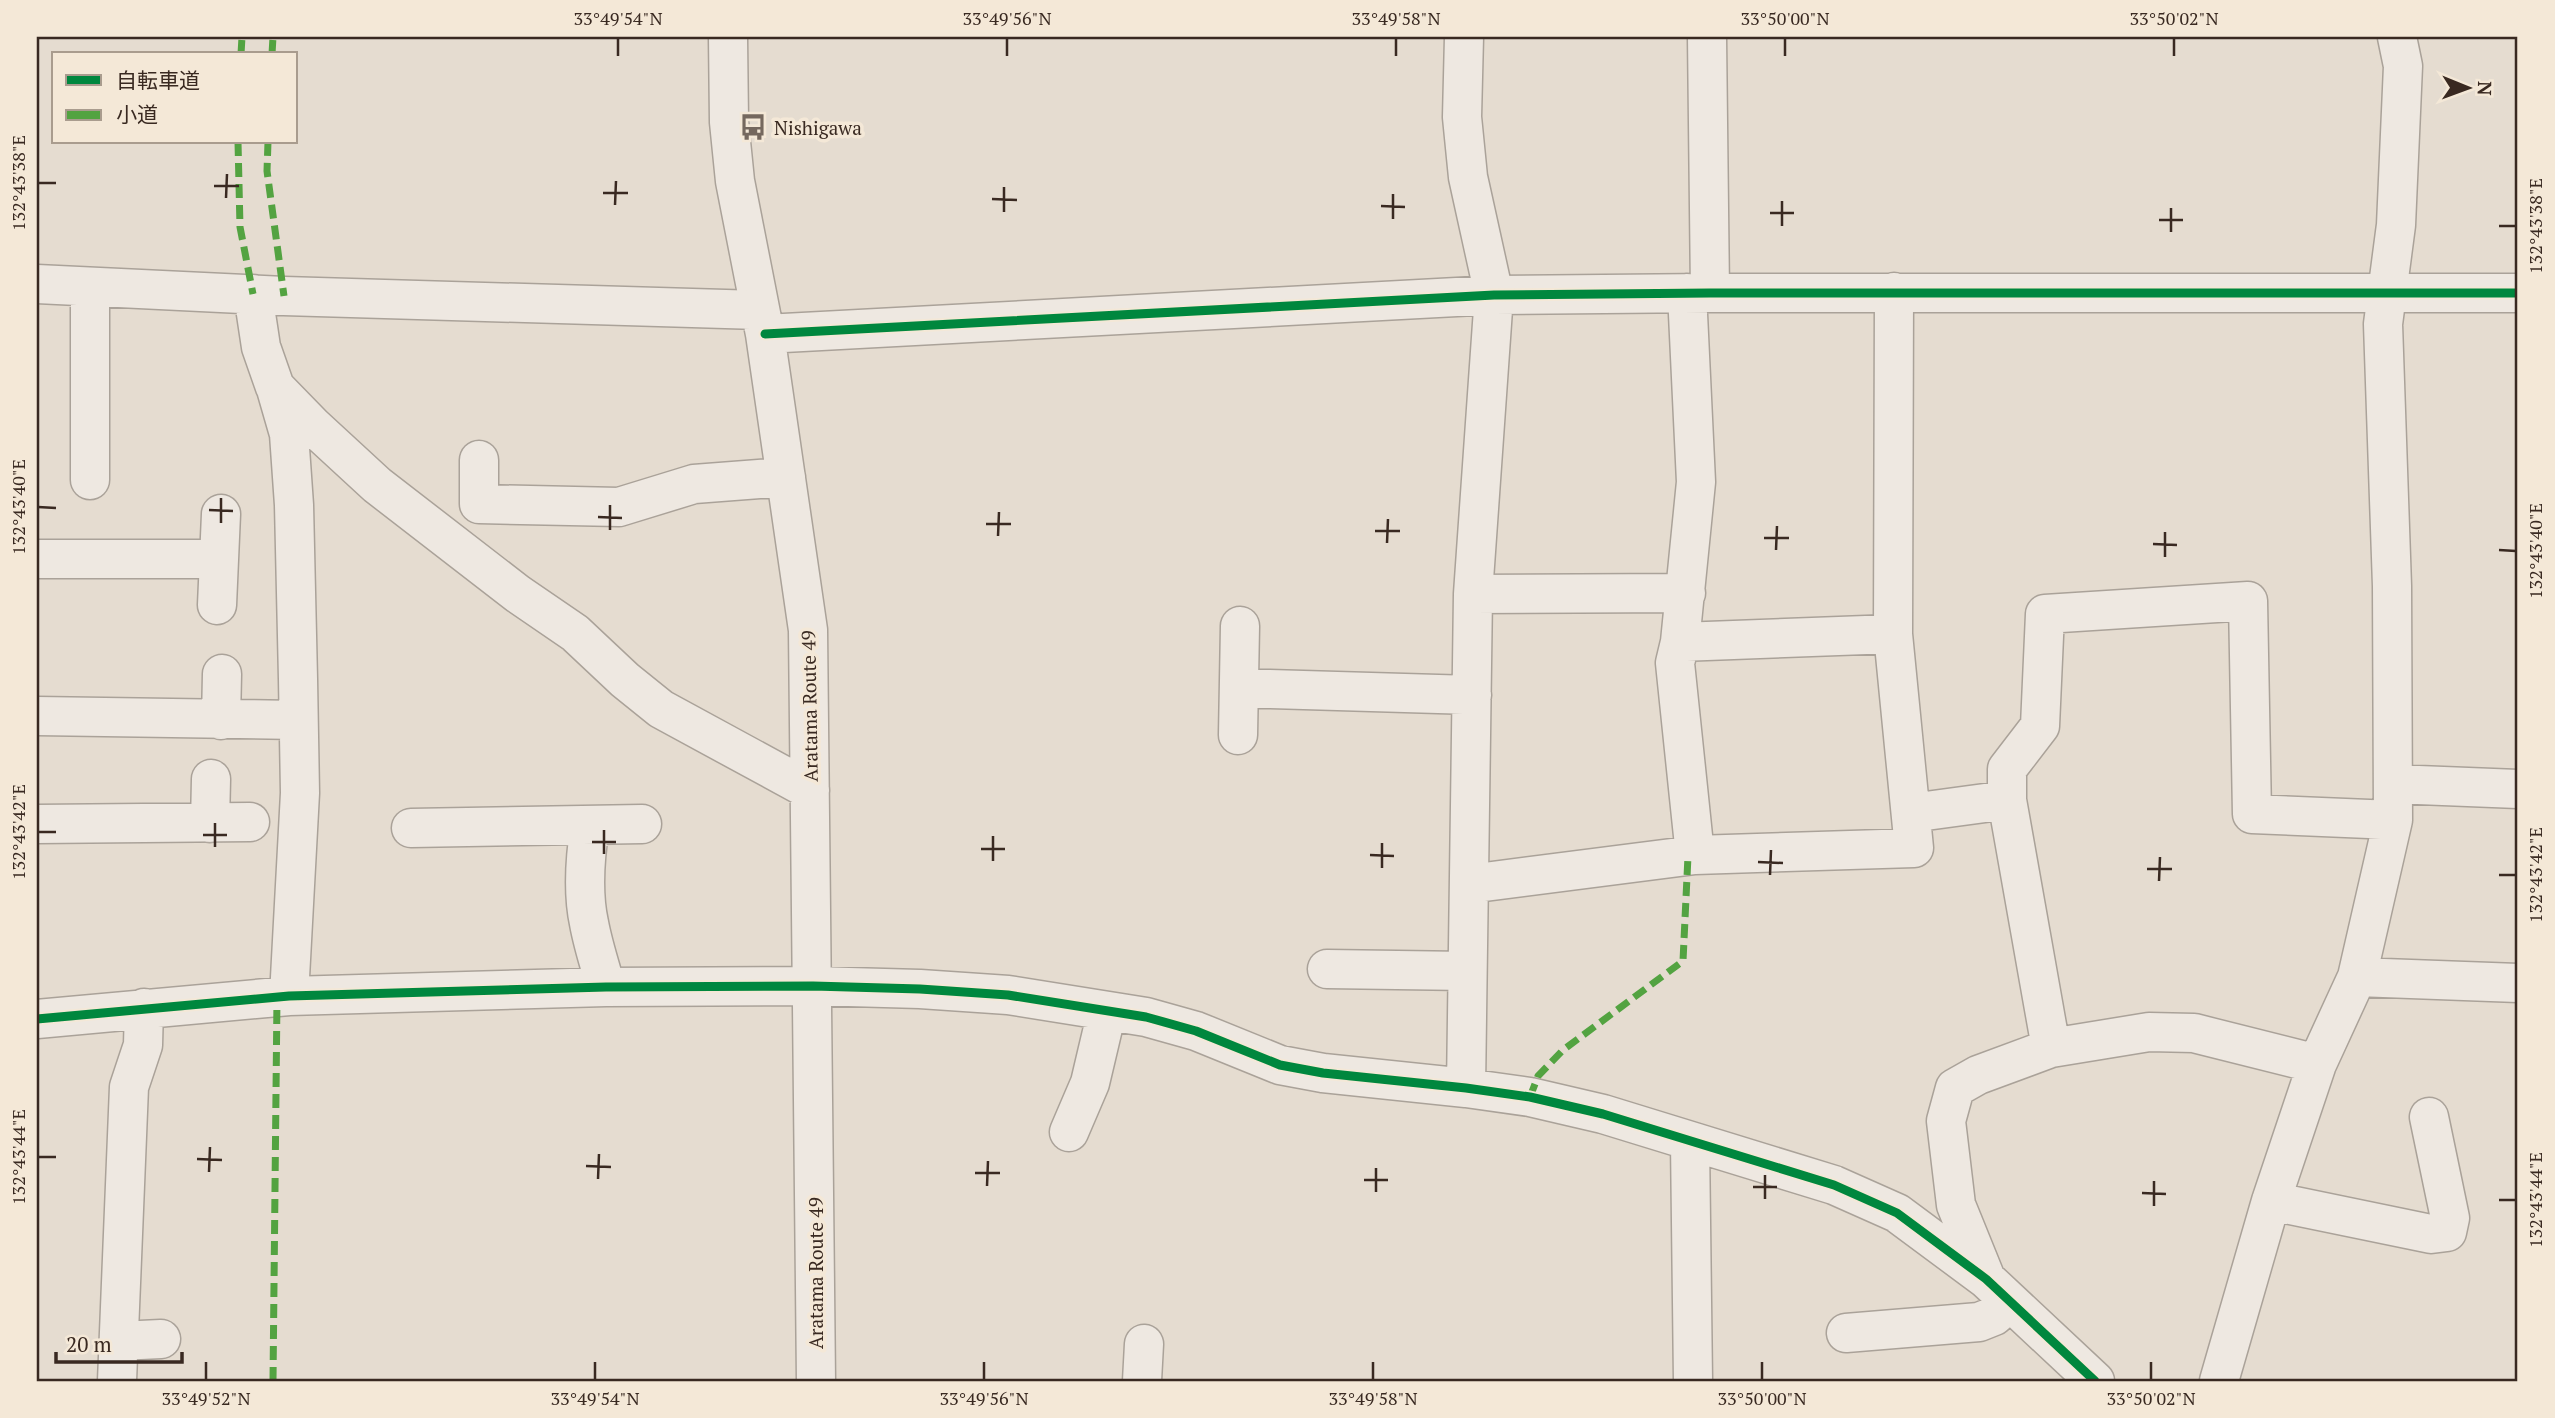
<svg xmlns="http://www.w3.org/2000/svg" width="2555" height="1418" font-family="'PT Serif','Noto Sans JP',serif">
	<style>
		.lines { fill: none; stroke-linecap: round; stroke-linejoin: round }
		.minor-casing { stroke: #aaa299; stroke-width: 41 }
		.minor { stroke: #eee8e1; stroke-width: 38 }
		.quiet { stroke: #53a341; stroke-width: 7; stroke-dasharray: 14 7; stroke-linecap: butt }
		.cycleway-casing { stroke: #f4e8d7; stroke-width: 13 }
		.cycleway { stroke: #00873e; stroke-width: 9 }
		.ticks { fill: none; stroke: #392921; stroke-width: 2.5 }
		.labels { text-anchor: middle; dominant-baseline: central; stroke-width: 7; stroke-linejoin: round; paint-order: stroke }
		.poi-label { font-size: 19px; fill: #392921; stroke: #f4e8d7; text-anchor: start }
		.street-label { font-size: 19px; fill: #392921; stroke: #f4e8d7 }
		.neatline { fill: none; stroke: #392921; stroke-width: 2.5 }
		.ticks-label { font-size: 18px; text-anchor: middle; fill: #392921 }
	</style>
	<rect width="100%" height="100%" fill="#e5dcd0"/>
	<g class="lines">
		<defs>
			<path id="minor" d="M728,37L729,122L735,181L765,334L808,630L816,1381
				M1464,37L1462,117L1468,177L1494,295L1473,594L1466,1088
				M1707,37L1710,293
				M37,284L284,296L759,310
				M90,287V480
				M1687,293L1696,482L1680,642L1675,663L1695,855L1914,848L1893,634L1894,292
				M253,294L261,347L275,387L313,426L377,485L518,594L575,633L625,680L661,709L810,790
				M765,334L1494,295L1710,293H2518
				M276,389L289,434L294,505L298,679L300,793L289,996
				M479,460V504L619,507L694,484L786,477
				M37,559H219
				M1473,594L1686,593
				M217,605L221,514
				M1680,642L1893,634
				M1239,688L1472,695
				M37,716L298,720
				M221,720L222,674
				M1238,735L1240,626
				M2393,784L2518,789
				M1911,813L2007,800
				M210,823L211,779
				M37,824L250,822
				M590,825C585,857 582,891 589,923C593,945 600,966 606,987
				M411,828L642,824
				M1469,884L1695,855
				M1327,969L1467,971
				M2357,977L2518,983
				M37,1019L289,996L606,987L813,986L920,989L1008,995L1146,1017L1196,1031L1280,1065L1323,1073L1466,1088L1530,1097L1603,1114L1834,1185L1897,1213L1986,1279L2095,1381
				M2051,1048L2007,800V769L2040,726L2045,614L2248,601L2252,814L2393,820
				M1069,1132L1090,1083L1107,1011
				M1690,1142L1693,1381
				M2271,1201L2431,1234L2447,1232L2450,1218L2429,1117
				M1986,1279L1956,1205L1946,1121L1955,1088L1978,1075L2051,1048L2149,1032L2194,1033L2317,1064
				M1846,1333L1979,1322L1994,1316L2010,1302
				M119,1341L161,1339
				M117,1381L129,1087L143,1045L144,1008
				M1142,1381L1144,1344
				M2219,1381L2271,1201L2317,1064L2357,977L2393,820L2392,586L2383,324L2396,225L2403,66L2397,37"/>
		</defs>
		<!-- minor casing -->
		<use href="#minor" class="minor-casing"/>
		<!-- minor -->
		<use href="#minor" class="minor"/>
		<!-- quiet -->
		<path class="quiet" d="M241,54L242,37
			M272,54L273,37
			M238,142L240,227L253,294
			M268,142L267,171L284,296
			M1530,1097L1538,1076L1563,1050L1683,961L1688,856
			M273,1381L277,997"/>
		<defs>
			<path id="cycleway" d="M765,334L1494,295L1710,293H2518
				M37,1019L289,996L606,987L813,986L920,989L1008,995L1146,1017L1196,1031L1280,1065L1323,1073L1466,1088L1530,1097L1603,1114L1834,1185L1897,1213L1986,1279L2095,1381"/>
		</defs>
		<!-- cycleway casing -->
		<use href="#cycleway" class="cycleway-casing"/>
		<!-- cycleway -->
		<use href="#cycleway" class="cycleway"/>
	</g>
	<!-- ticks -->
	<path class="ticks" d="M618,56V38M1007,56V38M1396,56V38M1785,56V38M2174,56V38M38,183H56M214,186H239M603,193H628M226,198L227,174M992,199L1017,200M615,205L616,181M1381,206L1405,207M1004,212V187M1770,213H1794M1393,219V194M2159,220H2183M1782,226V201M2499,226H2516M2171,232V208M38,507L56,508M209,510L233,511M598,517L622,518M221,523V498M986,524H1011M610,530V505M1375,531H1400M998,536L999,512M1764,538H1789M1387,543L1388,519M2153,544L2177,545M1776,550L1777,526M2499,550L2516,551M2165,557V532M38,832H56M203,835H227M592,842H616M215,847V823M981,849H1005M604,854V830M1370,855L1394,856M993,861V836M1758,862L1783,863M1382,868V843M2147,869H2172M1770,875L1771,850M2499,875H2516M2159,881L2160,857M38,1157H56M197,1159L222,1160M586,1166L611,1167M209,1172L210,1147M975,1173H1000M598,1179L599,1154M1364,1180H1388M987,1186L988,1161M1753,1187H1777M1376,1192V1168M2142,1193L2166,1194M1765,1199V1175M2499,1200H2516M2154,1206V1181M206,1380V1362M595,1380V1362M984,1380V1362M1373,1380V1362M1762,1380V1362M2151,1380V1362"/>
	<!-- icons -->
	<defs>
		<symbol id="bus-bare" viewBox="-9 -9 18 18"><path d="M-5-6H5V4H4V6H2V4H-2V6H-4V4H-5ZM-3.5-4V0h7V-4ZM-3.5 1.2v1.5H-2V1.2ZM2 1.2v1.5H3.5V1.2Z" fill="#75685e" stroke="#f4e8d7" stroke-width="2.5" paint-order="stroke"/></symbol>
	</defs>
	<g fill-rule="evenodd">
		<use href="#bus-bare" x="734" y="108" width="38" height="38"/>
	</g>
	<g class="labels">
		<!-- poi labels -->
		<g class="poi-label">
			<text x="774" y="127">Nishigawa</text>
		</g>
		<!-- street labels -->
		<g class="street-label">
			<text transform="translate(809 706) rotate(-91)">Aratama Route 49</text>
			<text transform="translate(815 1273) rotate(-90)">Aratama Route 49</text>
		</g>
	</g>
	<!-- border -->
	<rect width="2555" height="1418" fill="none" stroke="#f4e8d7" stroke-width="77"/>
	<!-- legend -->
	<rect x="52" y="52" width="245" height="91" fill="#f4e8d7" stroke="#a99c8e" stroke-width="2"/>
	<rect x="66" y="75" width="35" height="10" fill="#00873e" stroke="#a99c8e" stroke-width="2"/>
	<text x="116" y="88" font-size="21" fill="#392921">自転車道</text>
	<rect x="66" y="110" width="35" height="10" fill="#53a341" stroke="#a99c8e" stroke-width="2"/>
	<text x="116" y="122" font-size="21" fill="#392921">小道</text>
	<!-- north arrow -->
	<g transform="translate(2468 88) rotate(91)" stroke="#f4e8d7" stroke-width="5" paint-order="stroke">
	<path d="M0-5L12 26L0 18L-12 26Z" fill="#392921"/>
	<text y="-10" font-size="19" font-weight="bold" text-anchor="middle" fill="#392921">N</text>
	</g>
	<!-- scale -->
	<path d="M56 1352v10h126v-10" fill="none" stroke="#392921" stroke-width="3.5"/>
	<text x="66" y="1352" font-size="21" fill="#392921" stroke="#f4e8d7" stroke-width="5" paint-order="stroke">20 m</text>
	<rect x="38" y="38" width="2478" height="1342" class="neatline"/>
	<g class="ticks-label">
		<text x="618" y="25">33°49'54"N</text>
		<text x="1007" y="25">33°49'56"N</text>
		<text x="1396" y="25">33°49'58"N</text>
		<text x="1785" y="25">33°50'00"N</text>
		<text x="2174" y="25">33°50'02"N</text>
		<text transform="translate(19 183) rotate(-90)" y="6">132°43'38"E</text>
		<text transform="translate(2536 226) rotate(-90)" y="6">132°43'38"E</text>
		<text transform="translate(19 507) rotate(-90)" y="6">132°43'40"E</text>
		<text transform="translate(2536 551) rotate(-90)" y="6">132°43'40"E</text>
		<text transform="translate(19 832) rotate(-90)" y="6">132°43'42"E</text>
		<text transform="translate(2536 875) rotate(-90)" y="6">132°43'42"E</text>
		<text transform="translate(19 1157) rotate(-90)" y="6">132°43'44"E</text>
		<text transform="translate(2536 1200) rotate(-90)" y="6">132°43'44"E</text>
		<text x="206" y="1405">33°49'52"N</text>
		<text x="595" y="1405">33°49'54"N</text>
		<text x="984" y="1405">33°49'56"N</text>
		<text x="1373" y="1405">33°49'58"N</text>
		<text x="1762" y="1405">33°50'00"N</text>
		<text x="2151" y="1405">33°50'02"N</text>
	</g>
</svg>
